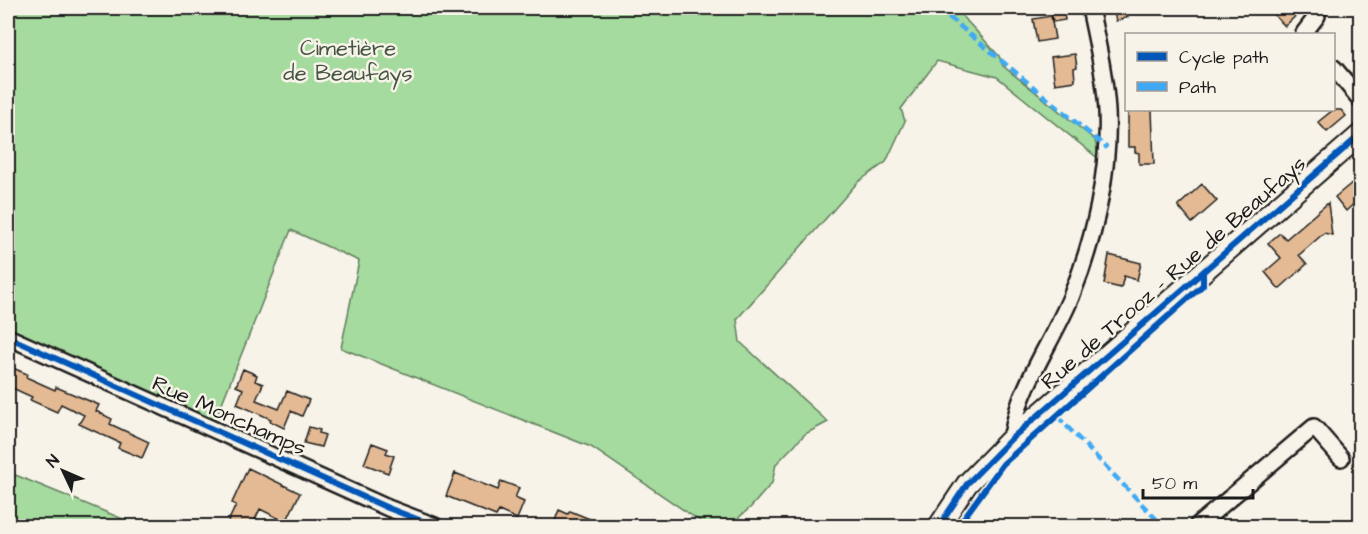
<svg xmlns="http://www.w3.org/2000/svg" width="1368" height="534" font-family="'Architects Daughter',sans-serif">
	<style>
		.green { fill: #a5db9e; stroke: #607c5d; stroke-width: 1.5 }
		.building { fill: #e4ba94; stroke: #1c1c1c; stroke-width: 1.5 }
		.lines { fill: none; stroke-linecap: round; stroke-linejoin: round }
		.minor-casing { stroke: #1c1c1c; stroke-width: 20 }
		.tertiary-casing { stroke: #1c1c1c; stroke-width: 24 }
		.minor { stroke: #f7f3e8; stroke-width: 15 }
		.tertiary { stroke: #f7f3e8; stroke-width: 20 }
		.quiet { stroke: #3fa9f5; stroke-width: 4.5; stroke-dasharray: 9 4.5; stroke-linecap: butt }
		.cycleway-casing { stroke: #f7f3e8; stroke-width: 10 }
		.cycleway { stroke: #0057b8; stroke-width: 6 }
		.labels { text-anchor: middle; dominant-baseline: central; stroke-width: 5; stroke-linejoin: round; paint-order: stroke }
		.park-label { font-size: 22px; fill: #455543; stroke: #f7f3e8 }
		.street-label { font-size: 22px; fill: #1c1c1c; stroke: #f7f3e8 }
	</style>
	<rect width="100%" height="100%" fill="#f7f3e8"/>
	<filter id="ink" filterUnits="userSpaceOnUse"><feTurbulence type="fractalNoise" baseFrequency=".0167" numOctaves="2"/><feDisplacementMap in="SourceGraphic" scale="12" xChannelSelector="R" yChannelSelector="G"/><feConvolveMatrix kernelMatrix="1 2 1 2 8 2 1 2 1" color-interpolation-filters="sRGB"/></filter>
	<g filter="url(#ink)">
		<!-- green -->
		<path class="green" d="M8,8H955L999,56L1003,66L1095,140L1099,159L997,77L937,61L901,109L905,121L886,162L858,182L737,319L740,342L828,422L805,434L776,464L772,483L751,507L729,526H707L591,447L341,348L359,261L291,230L214,423L8,328Z
			M8,472L140,526H8Z"/>
		<!-- building -->
		<path class="building" d="M1051,8H1063L1065,20L1053,22Z
			M1113,8H1125L1128,17L1116,21Z
			M1282,8H1304L1285,26L1274,15Z
			M1051,16L1055,39L1037,42L1033,19Z
			M1075,54L1077,67L1074,68L1075,81L1055,84L1051,57Z
			M1128,110H1152L1154,164H1139V153L1135,152V147H1128Z
			M1333,110H1341L1346,116L1327,132L1318,122Z
			M1353,182L1360,191V198L1346,211L1335,197Z
			M1202,184L1217,201L1192,223L1178,206Z
			M1328,203L1332,235L1324,233L1299,255L1307,264L1279,289L1265,272L1281,258L1268,243L1280,233L1286,239Z
			M1109,255L1141,263L1137,280L1124,276L1121,288L1104,284Z
			M8,366L27,374L26,377L55,390L56,387L99,405L96,411L112,419L110,424L149,442L142,458L118,448L120,443L79,424L84,415L61,404L57,412L30,400L32,397L8,386Z
			M243,369L257,375L255,381L263,384L256,400L279,409L287,391L309,400L302,416L291,411L284,428L270,421L271,419L237,404L243,389L236,386Z
			M309,427L320,430L319,433L325,435L321,447L304,443Z
			M372,443L388,449L386,453L394,456L388,473L364,464Z
			M248,468L300,493L286,522L260,509L252,526H226L236,505L232,503Z
			M455,473L498,490L501,481L519,488L515,498L524,502L517,519L499,511L496,516L446,496Z
			M559,510L568,514L570,511L607,526H553Z"/>
		<g class="lines">
			<defs>
				<path id="minor" d="M1305,34L1304,33L1317,16
					M1334,68L1360,99
					M8,337L388,508L435,526
					M1011,439C1014,427 1016,414 1020,403C1033,367 1056,333 1071,297C1094,241 1110,171 1107,111C1105,76 1097,42 1090,8
					M1197,526L1314,427L1341,458"/>
				<path id="tertiary" d="M939,526L967,484L1011,439L1360,135"/>
			</defs>
			<!-- minor casing -->
			<use href="#minor" class="minor-casing"/>
			<!-- tertiary casing -->
			<use href="#tertiary" class="tertiary-casing"/>
			<!-- minor -->
			<use href="#minor" class="minor"/>
			<!-- tertiary -->
			<use href="#tertiary" class="tertiary"/>
			<!-- quiet -->
			<path class="quiet" d="M938,8L1107,148
				M1057,416L1163,526"/>
			<defs>
				<path id="cycleway" d="M8,337L388,508L435,526
					M939,526L967,484L1011,439L1360,135
					M958,526L1003,464L1203,285V272"/>
			</defs>
			<!-- cycleway casing -->
			<use href="#cycleway" class="cycleway-casing"/>
			<!-- cycleway -->
			<use href="#cycleway" class="cycleway"/>
		</g>
	</g>
	<g class="labels">
		<!-- park labels -->
		<g class="park-label">
			<text x="348" y="48">Cimetière<tspan x="348" dy="25">de Beaufays</tspan></text>
		</g>
		<!-- street labels -->
		<g class="street-label">
			<text transform="translate(1174 273) rotate(-41)">Rue de Trooz - Rue de Beaufays</text>
			<text transform="translate(229 416) rotate(24)">Rue Monchamps</text>
		</g>
	</g>
	<!-- margin -->
	<rect width="1368" height="534" fill="none" stroke="#f7f3e8" stroke-width="30"/>
	<rect x="15" y="15" width="1338" height="504" fill="none" stroke="#1c1c1c" stroke-width="2" filter="url(#ink)"/>
	<!-- legend -->
	<rect x="1125" y="33" width="210" height="78" fill="#f7f3e8" stroke="#9f9d96" stroke-width="1.5"/>
	<rect x="1137" y="52" width="30" height="9" fill="#0057b8" stroke="#9f9d96" stroke-width="1.5"/>
	<text x="1179" y="63" font-size="18" fill="#1c1c1c">Cycle path</text>
	<rect x="1137" y="82" width="30" height="9" fill="#3fa9f5" stroke="#9f9d96" stroke-width="1.5"/>
	<text x="1179" y="93" font-size="18" fill="#1c1c1c">Path</text>
	<!-- north arrow -->
	<g transform="translate(63 471) rotate(314)" stroke="#f7f3e8" stroke-width="4.5" paint-order="stroke">
	<path d="M0-4.5L10 22L0 15L-10 22Z" fill="#1c1c1c"/>
	<text y="-9" font-size="16" font-weight="bold" text-anchor="middle" fill="#1c1c1c">N</text>
	</g>
	<!-- scale -->
	<path d="M1143 489v9h110v-9" fill="none" stroke="#1c1c1c" stroke-width="3"/>
	<text x="1152" y="489" font-size="18" fill="#1c1c1c" stroke="#f7f3e8" stroke-width="4.5" paint-order="stroke">50 m</text>
</svg>
